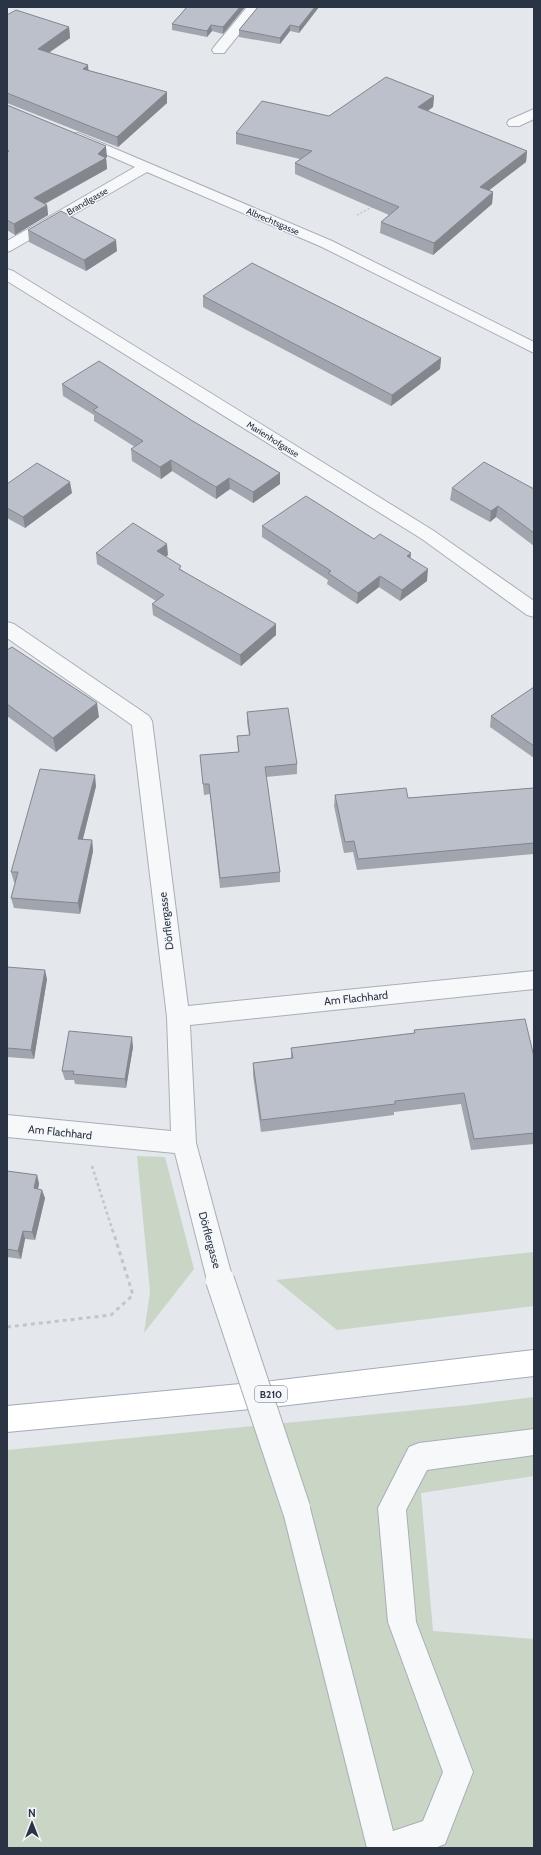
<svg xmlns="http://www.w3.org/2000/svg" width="541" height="1855" font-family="Cabin,sans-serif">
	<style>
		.green { fill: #c9d6c5 }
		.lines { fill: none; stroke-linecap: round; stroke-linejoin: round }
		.minor-casing { stroke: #a9aeb7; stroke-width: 2 }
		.primary-casing { stroke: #a3abb8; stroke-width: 2 }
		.path-far2 { stroke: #c2c5cb; stroke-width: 1.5; stroke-dasharray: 2 2; stroke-linecap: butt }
		.path-far1 { stroke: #c2c5cb; stroke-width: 2.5; stroke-dasharray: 3 3; stroke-linecap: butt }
		.path { stroke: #c2c5cb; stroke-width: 3; stroke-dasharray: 4 4; stroke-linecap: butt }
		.minor { fill: #f7f8fa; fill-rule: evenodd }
		.primary { fill: #fff; fill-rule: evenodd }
		.minor-bridge-casing { stroke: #a9aeb7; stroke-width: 30; stroke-linecap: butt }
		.minor-bridge { stroke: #f7f8fa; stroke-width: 28 }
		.wall { fill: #a1a5ae }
		.shaded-wall { fill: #83868d }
		.building { fill: #bbc0ca; stroke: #83868d }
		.labels { text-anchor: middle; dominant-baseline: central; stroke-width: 3; stroke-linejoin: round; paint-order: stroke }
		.far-street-label { font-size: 9px; fill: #2b3445; stroke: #f4f6f9 }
		.shield { fill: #f4f6f9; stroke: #676e7b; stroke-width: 1 }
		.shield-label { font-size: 10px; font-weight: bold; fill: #2b3445 }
		.street-label { font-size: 11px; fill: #2b3445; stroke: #f4f6f9 }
	</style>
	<rect width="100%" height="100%" fill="#e4e7ec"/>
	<!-- green -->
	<path class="green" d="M137,1156L165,1157L194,1269L144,1333L150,1292Z
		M534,1252V1306L337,1330L276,1280Z
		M534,1397V1476L421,1493L433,1631L534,1639V1848H7V1450L469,1405Z"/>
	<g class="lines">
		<defs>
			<path id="minor" d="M247,7H261L224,53H214L212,50L214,47Z
				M534,109V119L519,126H509L507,123L509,120Z
				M78,133L332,241L534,342V353L322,247L147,172L12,250L7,252V241L135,167L73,140L71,137L73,134Z
				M7,269L13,271L434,531L534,601V617L527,615L422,539L7,281Z
				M7,622L14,624L149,716L152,721L188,1006L534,971V989L190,1025L196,1143L233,1280L229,1288L220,1292L211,1288L207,1280L175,1153L7,1137V1115L171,1131L167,1017L132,725L7,638Z
				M534,1429V1455L427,1470L406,1510L416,1622L473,1772L445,1844L435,1848H367L282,1508L286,1498L296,1494L306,1498L310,1508L393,1831L423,1821L443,1772L388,1622L378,1508L409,1447L419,1443Z"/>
			<path id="primary" d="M534,1350V1376L272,1407L7,1432V1406L272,1381Z"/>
		</defs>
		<!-- minor casing -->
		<use href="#minor" class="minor-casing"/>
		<!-- primary casing -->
		<use href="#primary" class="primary-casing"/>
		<!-- path-far2 -->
		<path class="path-far2" d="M357,215L374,206"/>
		<!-- path-far1 -->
		<path class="path-far1" d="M92,1166L113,1232"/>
		<!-- path -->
		<path class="path" d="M7,1327L111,1315L133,1295L113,1231"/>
		<!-- minor -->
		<use href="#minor" class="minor"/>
		<!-- primary -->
		<use href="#primary" class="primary"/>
		<defs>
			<path id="minor-bridge" d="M220,1280L296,1508"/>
		</defs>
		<!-- minor-bridge casing -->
		<use href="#minor-bridge" class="minor-bridge-casing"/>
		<!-- minor-bridge -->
		<use href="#minor-bridge" class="minor-bridge"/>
	</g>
	<!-- wall -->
	<path class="wall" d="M187,7H245L223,34L212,31L207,37L172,30V24Z
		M258,7H319L299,33L290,31L280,44L239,37V30Z
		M7,15L69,27L70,38L49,53L88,65V70L167,92V103L118,147L7,103Z
		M434,96L433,107L428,111L527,151L526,162L489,190L493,192L492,204L433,255L380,233L381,222L389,215L295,174V163L300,159L236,144V133L329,116Z
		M7,105L107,157L106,158L107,169L45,204L47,205L48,215L15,235L7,230Z
		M28,230L117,251L86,271L29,242Z
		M203,296L441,358L440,369L391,406L203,307Z
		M62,384L191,420L280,473V484L253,503L230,489L216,499L172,471L161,479L132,461L131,449L135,447L94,421V415L63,396Z
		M7,484L72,493L25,528L7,518Z
		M452,488L534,489V546L496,517L490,522L450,500Z
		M262,526L374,539L410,558L427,581L400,601L379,587L357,604L327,584L328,580L262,537Z
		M96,553L168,555L165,557L182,570L276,635L241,666L153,615L152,604L156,601L97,564Z
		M7,650L99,717L56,752L7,716Z
		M534,687V758L490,727L491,716Z
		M247,712L297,764V774L266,777L280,872V882L220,888L210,794L204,795L200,755L238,752L237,736L249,735L247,722Z
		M96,786L83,839L92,840L93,851L80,914L14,908L11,898L15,883L14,882L11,872Z
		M534,788V854L357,870L353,852L344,853L334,806L335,795L408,798Z
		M7,967L47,979L34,1059L7,1057Z
		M414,1030L534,1057V1144L471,1150L461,1104L394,1112V1115L261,1132L253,1075V1063L291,1058V1048L414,1033Z
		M133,1047L126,1088L75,1084L74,1080H65L62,1071Z
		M7,1171L37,1175L39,1184L38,1189L45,1198L35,1240L25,1239L21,1259L7,1257Z"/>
	<!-- shaded-wall -->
	<path class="shaded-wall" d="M240,7H245L223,34V27Z
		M315,7H319L299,33V27Z
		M211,25L212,31L207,37V31Z
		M290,25V31L280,44V38Z
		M69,27L70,38L39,59L38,49Z
		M88,65L89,76L83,69Z
		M167,92V103L118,147L117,137Z
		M434,96L433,107L417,118L418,107Z
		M106,146L107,157L106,158L107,169L35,209L34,198L98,154Z
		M527,151L526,162L479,198L480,187Z
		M493,192L492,204L433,255L434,243Z
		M47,205L48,215L15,235L14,224Z
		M116,240L117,251L86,271L84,260Z
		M441,358L440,369L391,406L392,395Z
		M171,460L172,471L161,479L160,467Z
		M280,473V484L253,503V492Z
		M229,478L230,489L216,499V487Z
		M70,482L72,493L25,528L23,517Z
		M498,506L496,517L490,522L491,511Z
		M167,544L168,555L157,563V551Z
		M411,553L410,564L407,556Z
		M428,569L427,581L400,601L402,590Z
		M380,576L379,587L357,604L358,593Z
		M276,624V635L241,666L240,655Z
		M97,703L99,717L56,752L53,738Z
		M95,775L96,786L80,850L78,839Z
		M92,840L93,851L80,914L78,903Z
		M45,970L47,979L34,1059L31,1050Z
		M132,1037L133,1047L126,1088L125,1079Z
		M37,1175L39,1184L36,1197L34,1188Z
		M42,1190L45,1198L35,1240L32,1232Z
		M23,1231L25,1239L21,1259L18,1251Z"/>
	<!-- building -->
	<path class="building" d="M187,7H240L223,27L211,25L207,31L172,24Z
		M258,7H315L299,27L290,25L280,38L239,30Z
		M16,10L69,27L38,49L88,65L83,69L167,92L117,137L7,93V15Z
		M386,77L434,96L418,107L527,151L480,187L493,192L434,243L381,222L399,207L295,163L312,151L236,133L262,101L329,116Z
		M7,105L106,146L98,154L106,158L34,198L47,205L14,224L7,220V152L9,151L7,150Z
		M61,211L116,240L84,260L28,230Z
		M252,263L441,358L392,395L203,296Z
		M99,361L191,420L280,473L253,492L229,478L216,487L171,460L160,467L131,449L143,441L93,410L98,407L62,384Z
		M484,462L534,489V533L498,506L491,511L452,488Z
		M37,463L70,482L23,517L7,508V484Z
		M306,496L374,539L380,534L411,553L407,556L428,569L402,590L380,576L358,593L328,573L331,571L262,526Z
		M133,523L167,544L157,551L181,566L179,569L276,624L240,655L152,604L164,595L96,553Z
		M12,647L97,703L53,738L7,704V650Z
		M534,687V746L491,716Z
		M288,708L297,764L265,767L280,872L220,878L209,784H203L200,755L239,752L237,736L250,735L247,712Z
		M40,769L95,775L78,839L92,840L78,903L11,898L18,872H11Z
		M406,788L408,798L534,788V843L358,859L354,841L345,842L335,795Z
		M7,967L45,970L31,1050L7,1048Z
		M525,1019L534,1057V1133L474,1139L464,1093L395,1101V1104L261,1120L253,1063L293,1058L291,1048L415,1033L414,1030Z
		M69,1031L132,1037L125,1079L73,1074L74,1071H62Z
		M7,1171L37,1175L34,1188L42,1190L32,1232L23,1231L18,1251L7,1249Z"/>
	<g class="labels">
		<!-- far-street labels -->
		<g class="far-street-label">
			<text transform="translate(87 201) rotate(-30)">Brandlgasse</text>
			<text transform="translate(273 221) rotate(23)">Albrechtsgasse</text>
			<text transform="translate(273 439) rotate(32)">Marienhofgasse</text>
		</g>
		<!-- shield labels -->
		<rect class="shield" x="255" y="1386" width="32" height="16" rx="3"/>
		<g class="shield-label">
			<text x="271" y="1394">B210</text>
		</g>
		<!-- street labels -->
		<g class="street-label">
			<text transform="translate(166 921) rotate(-97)">Dörflergasse</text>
			<text transform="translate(356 998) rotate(-6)">Am Flachhard</text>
			<text transform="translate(60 1132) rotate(6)">Am Flachhard</text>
			<text transform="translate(210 1240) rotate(75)">Dörflergasse</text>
		</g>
	</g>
	<!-- border -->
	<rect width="541" height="1855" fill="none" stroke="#2b3445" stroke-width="16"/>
	<!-- north arrow -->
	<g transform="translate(32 1823)" stroke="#f4f6f9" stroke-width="3" paint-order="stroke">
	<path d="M0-3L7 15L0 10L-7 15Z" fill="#2b3445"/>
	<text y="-6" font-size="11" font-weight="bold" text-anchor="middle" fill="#2b3445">N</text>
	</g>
</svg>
